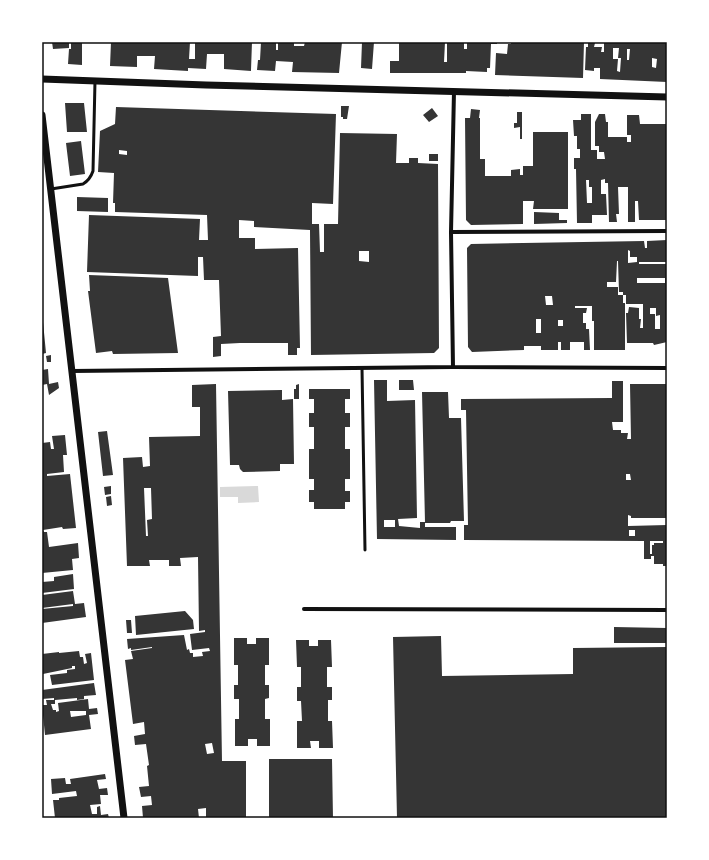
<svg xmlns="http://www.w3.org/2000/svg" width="709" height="860" font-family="'Asap Condensed',sans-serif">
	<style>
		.water { fill: #d9d9d9 }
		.building { fill: #353535; fill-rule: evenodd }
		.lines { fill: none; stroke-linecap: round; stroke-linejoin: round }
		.service { stroke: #111; stroke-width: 3 }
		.minor { stroke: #111; stroke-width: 4 }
		.tertiary { stroke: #111; stroke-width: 7 }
		.neatline { fill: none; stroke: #111; stroke-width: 1.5 }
	</style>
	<rect width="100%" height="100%" fill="#fff"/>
	<!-- water -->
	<path class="water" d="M258,486L259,502L238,503V497H220V487Z"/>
	<!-- building -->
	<path class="building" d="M52,42H69V48L53,49Z
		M71,42H82V65L68,64L69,49H71Z
		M111,42H190L189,59H195V42H252L251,70V71L224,69V54H207L206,69L188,68V71L154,69L155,56H137V67L110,66Z
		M261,42H276V50H278V42H294V46H304L305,42H342L339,73L292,72L293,62L276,61L275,71L257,70L258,60H260Z
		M362,42H374L372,69L361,68Z
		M399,42H445L444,62H447V42H464V49H467V42H497V44H491L490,68H487V72L466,71V73H390V61H399Z
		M511,42H584L583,78L495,75L496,53L507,54L508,44H511Z
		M604,42H667V82L600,79V68H594V71L585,70L586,47H588V43H595L594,47H602L601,52H604ZM613,48H619L618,58H621L620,72L617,71L618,59H613ZM627,49H630L629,60H627ZM652,58L657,59L656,68L652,67Z
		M65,103H84L87,132H67Z
		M341,106H349L347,119H343V117H341Z
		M116,107L336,114L333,204L312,203V224H319L320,252H324V224H338L340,133L397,134L396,163H409V158H418V163L438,164L439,348L434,353L311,355L310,230L254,227V221L239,220V238H255V249L298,248L300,348H297V355H288V343H240L221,344V356L213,357V337L221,336L219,280H204L203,257H198V276L87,272L89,215L200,219L199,240H208L207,215L115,212V203H113L114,173L98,172L100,131L115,124ZM119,150L127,151V155L119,154ZM359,251H369V262L359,261Z
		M432,108L438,116L429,122L423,115Z
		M471,109L480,110L479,118H480V159H485V176H511V170L520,169V175H523V166H533V132H568V209H533L534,201H523V224L471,225L466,220L465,118H470Z
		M517,112H522V139H520V127L514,128V123H517Z
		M581,114H591V150H597V159H605L604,152H599V146H595V122L599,114H605L606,122H608V137H627V142H631V135H627V115H639L640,124H667V220H639L638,201H635V222H628V187H618L619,214H616L617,222H609L608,183H605V179L601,180V194H606L607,215H592V223H577L576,169H574V158H580V149H577V136H574L573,120H581ZM586,180H589V187H592V203H587Z
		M81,141L85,174L70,176L66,143Z
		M429,154H438V161H429Z
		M77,197L108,198V212L77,211Z
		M534,212L559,213V220H567V223L534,224Z
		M667,240V262H639V264H667V342L654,345L653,343H627L626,313H628L629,307L639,308V319H641L640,328H643V304H626V295H623V292H619L618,261H617L616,282H607V287H618V295H623V303H625V350H594V321H592V306H575V308H587L586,313H583V323H586V329H589L590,350H584V342H570V350H561V342H558V350H541V346H524V350L472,352L468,347L467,248L471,244L644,241L645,248H647V241ZM628,250L630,251V257H637V262L628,263ZM637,278H665V283H637ZM545,296H552L553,305H546ZM650,308H656V316L660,315V329H655V314H650ZM536,319H541V333H536ZM558,320H563V326H558Z
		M89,275L168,278L178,353L113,354L112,351L96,353L88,291H90Z
		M43,322L46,353L42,354V323Z
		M51,355V362H47L46,356Z
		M48,369L49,384L58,382L59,388L49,395L47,384L42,385V370Z
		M374,380H387V401L415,400L417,518L398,519L399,526L420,528V522H425L422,392H448L449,418H461L464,521H451L450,523H425V527H456V540L377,539ZM384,520H395V527H384Z
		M399,380H413L414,390H399Z
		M612,381H623V422H612L613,430H621V433H628L627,439H631L630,384H667V518H631V516L628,515V526L667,525V566H663V564H654V556H651V559H644V541L464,540V525H468L466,410H461V399L612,398ZM626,474H630L631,480H626ZM629,530H635V536H629ZM650,541H663V543H654V545H652V554H650Z
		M216,384L222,761H246V818H206V808L198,809L199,818H143L142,806L152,805L151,796L141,797L139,787L149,786L147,766L149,765L146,744L135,745L134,736L145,734L144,722L133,724L125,660L133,659L131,651L152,648V647L131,650V648L128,649L127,639L184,635L187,650L189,649L190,653H193V657L203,656L202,652L210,651L209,648L192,650L190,634L205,632V630L199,631L198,557L180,558L181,566H169V560H149L150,566H127L123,458L142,457L143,467L150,466L149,437L200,436V407H192V385ZM144,488H151L152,519L147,520L148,536H146ZM212,743L214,753L207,754L205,744Z
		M299,384V399H294V389H296V385Z
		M309,389H350V399H345V413H350V427H345V449H350V479H345V491H350V502H345V509H314V502H309V490H314V479H309V449H314V427H309V413H314V399H309Z
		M282,390V400L293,399L294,464H280V471L243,472L240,469L239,465H230L228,391Z
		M107,431L113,475L103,476L98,432Z
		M65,435L67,455H63L64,472L47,474V476L70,474L76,528L63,529L62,527L43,530L44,532H47L49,547L78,543L79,558L72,559L73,570L42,573V443L50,442L51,449H54L52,436Z
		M111,486V494L105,495L104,487Z
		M111,496L112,505L107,506L106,497Z
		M73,574L74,589L42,593V582L54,581V577Z
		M73,591L75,604L84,603L86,617L42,623V609L73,606V604L42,608V595Z
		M185,611L193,620L194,629L136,635L135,616Z
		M126,620H131L132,633H127Z
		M614,627L667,628V643H614Z
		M441,636L442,676L573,674V648L667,647V818H397L393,637Z
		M234,638H247V644H256V638H269V665H265V685H269V698L265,699V719H270V746H257V739H248V746H235V719H239V699H234V685H238V665H234Z
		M296,640H309V646H318V640H331L332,667H327V687H332V700H328V721H332L333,748H319V741H310L311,748H297V721H302L301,701H297V687H301V667H297Z
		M79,651L80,657H83L84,664L87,663L85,654L91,653L94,680L52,685L50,675L67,673V670L75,669V666H72V668L43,674L42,654L59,652V653Z
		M94,683L96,695L84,696V699L77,700V698L55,700V704H51L53,710H56V712L59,711L58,703L88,699L89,709L97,708L98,714L89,715L91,729L45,735L42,705H47L46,700H54V698L42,699V690ZM70,711H86V715L71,717Z
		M269,759H332L333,818H269Z
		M105,774L106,779L97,780L99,789L107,788L108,795H100L101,804L90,805L92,814H97V807L100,806L101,815L108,814L109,818H55L53,800H59V798L77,796L76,791L52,794L51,779L65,778L66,784H71L70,779Z"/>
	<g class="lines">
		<!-- service -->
		<path class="service" d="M51,189L83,184C88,181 91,177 93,171L95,81
			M362,368L365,550"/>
		<!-- minor -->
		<path class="minor" d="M451,232L667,231
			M453,367L451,232L454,91
			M72,371L453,367L667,368
			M304,609L667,610"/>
		<!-- tertiary -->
		<path class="tertiary" d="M42,79L206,85L667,97
			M42,115L124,818"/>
	</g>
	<!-- border -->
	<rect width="709" height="860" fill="none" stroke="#ffffff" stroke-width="86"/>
	<rect x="43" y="43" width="623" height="774" class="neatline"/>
</svg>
